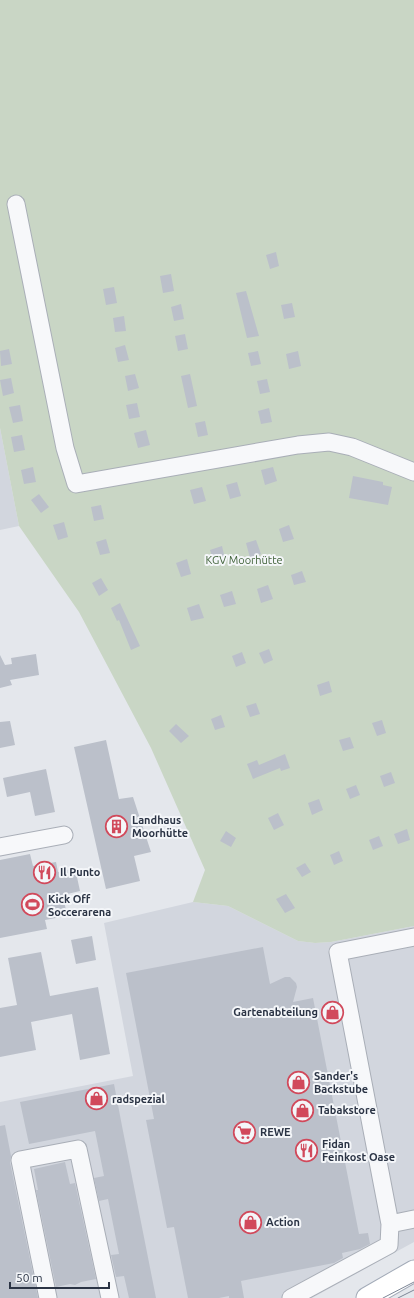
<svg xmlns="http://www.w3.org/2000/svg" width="414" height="1298" font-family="Ubuntu,sans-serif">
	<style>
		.built { fill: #d2d6de }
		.green { fill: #c9d6c5 }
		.building { fill: #bbc0ca }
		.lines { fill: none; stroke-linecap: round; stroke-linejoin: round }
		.minor-casing { stroke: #a9aeb7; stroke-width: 19 }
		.major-casing { stroke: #a3abb8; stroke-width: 23 }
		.minor { stroke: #f7f8fa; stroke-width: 17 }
		.major { stroke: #fff; stroke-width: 21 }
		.tram { stroke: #7d8696; stroke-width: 1 }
		.labels { text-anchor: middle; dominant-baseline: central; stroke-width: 4; stroke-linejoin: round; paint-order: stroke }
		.park-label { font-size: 11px; fill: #3f6138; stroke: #f4f6f9 }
		.poi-label { font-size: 11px; font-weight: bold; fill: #2b3445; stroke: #f4f6f9; text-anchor: start }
	</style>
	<rect width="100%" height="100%" fill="#e4e7ec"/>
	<!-- built -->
	<path class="built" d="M0,428L19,526L0,530Z
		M193,902L228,906L298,941L315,943L331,942L414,926V1242L312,1298H0V1102L133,1076L104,923Z"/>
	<!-- green -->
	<path class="green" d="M0,0H414V926L331,942L315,943L298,941L228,906L193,902L205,870L151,748L79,612L19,526L0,428Z"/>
	<!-- building -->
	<path class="building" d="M276,252L279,266L270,269L266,255Z
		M171,274L174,291L163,293L160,276Z
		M114,287L117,303L106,305L103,289Z
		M246,291L259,336L247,338L236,293Z
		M292,303L295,317L284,319L281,305Z
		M181,304L184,319L174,321L171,307Z
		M124,316L126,331L115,332L113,318Z
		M185,334L188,349L178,351L175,336Z
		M125,345L129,360L118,362L115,348Z
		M9,349L12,364L1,366L0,351Z
		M258,351L261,364L251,366L248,353Z
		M298,351L301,366L289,369L286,354Z
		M135,374L139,388L128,391L125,376Z
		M190,374L197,406L188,408L181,376Z
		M11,378L14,393L3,396L0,380Z
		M267,379L270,392L260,394L257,381Z
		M137,403L140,417L129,419L126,405Z
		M20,405L23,421L13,423L9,407Z
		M269,408L272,422L261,424L258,411Z
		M205,421L208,435L198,437L195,423Z
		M146,430L150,445L138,448L134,433Z
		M22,435L25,450L14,452L11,437Z
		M33,467L36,482L24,484L21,470Z
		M273,467L277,481L265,485L261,470Z
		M353,476L383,482V485L392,487L388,505L349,498Z
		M237,482L241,496L230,499L226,485Z
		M202,487L206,501L194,504L190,490Z
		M39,494L49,507L41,513L31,500Z
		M101,505L104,519L94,521L91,507Z
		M64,522L68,537L58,540L53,525Z
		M289,525L294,539L283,542L279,529Z
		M106,539L110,553L100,555L96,542Z
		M256,540L261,554L250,558L246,543Z
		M222,546L225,559L214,562L210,550Z
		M187,559L191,574L181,577L176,563Z
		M302,571L306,582L294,585L291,575Z
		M101,578L108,590L99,596L92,583Z
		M268,585L273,599L261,603L257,589Z
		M232,591L236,604L224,607L220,595Z
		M120,603L140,646L131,650L119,620L117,621L111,608Z
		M199,604L204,618L191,621L187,608Z
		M269,649L273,660L264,664L259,653Z
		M242,652L246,663L236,667L232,656Z
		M36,654L39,675L10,680L12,685L0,688V655L5,665L12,664L11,658Z
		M329,681L332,692L320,696L317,685Z
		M256,703L260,714L250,717L246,706Z
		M221,715L225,727L215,730L211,719Z
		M382,720L386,733L377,736L372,723Z
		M10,721L15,745L0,748V722Z
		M176,724L189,736L181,743L169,731Z
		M350,737L354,748L343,751L339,740Z
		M106,740L119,799L133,797L151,852L134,856L140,881L106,889L74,747Z
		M285,754L290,768L281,771L280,768L253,779L247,764L257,760L259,765Z
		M46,769L55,812L35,816L30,792L7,797L3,778Z
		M391,772L395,783L384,787L380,776Z
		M356,785L360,795L350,799L346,789Z
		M319,799L323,810L312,815L308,803Z
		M278,813L284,825L274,830L268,818Z
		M407,829L410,840L398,844L394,834Z
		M226,831L236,838L231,847L220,841Z
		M379,836L383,846L373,850L369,840Z
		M339,851L343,861L334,865L330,855Z
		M30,854L33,866L56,862L58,872L75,868L80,891L63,895L67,916L45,920L47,929L0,938V860Z
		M305,863L311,872L302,877L296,868Z
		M286,894L295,908L285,913L276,899Z
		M92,936L96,960L76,964L71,940Z
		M263,947L270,984L285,977H290L296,983L297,987L293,1002L313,998L359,1234L368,1233L370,1244L360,1249L342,1253L343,1258L334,1263L241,1281L244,1298H229V1296L219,1298H188L174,1227L167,1228L146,1120L154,1119L126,973Z
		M41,952L50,996L98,987L110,1054L80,1060L72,1014L31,1022L36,1050L0,1057V1008L17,1005L8,958Z
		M114,1084L122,1126L156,1298H129L124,1276L116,1277L111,1255L119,1254L108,1199L99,1201L94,1178L104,1176L95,1131L29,1144L20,1102Z
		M5,1125L11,1156L10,1162L38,1298H0V1126Z
		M65,1162L70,1184L75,1183L96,1279L81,1282L75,1285L70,1284L56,1287L36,1190H38L34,1169Z"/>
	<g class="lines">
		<defs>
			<path id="minor" d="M16,204L65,448L76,484L298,445L329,442L352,447L414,472
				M0,847L64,835
				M414,937L338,952L390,1224L414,1219
				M48,1298L20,1160L78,1149L110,1298
				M291,1298L389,1245L390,1224"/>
			<path id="major" d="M367,1298L414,1271"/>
		</defs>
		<!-- minor casing -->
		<use href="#minor" class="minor-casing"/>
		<!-- major casing -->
		<use href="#major" class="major-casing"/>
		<!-- minor -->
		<use href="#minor" class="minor"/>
		<!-- major -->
		<use href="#major" class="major"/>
		<!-- tram -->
		<path class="tram" d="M383,1298L414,1282
			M398,1298L414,1290"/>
	</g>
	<!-- icons -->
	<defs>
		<symbol id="building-ring" viewBox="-11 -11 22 22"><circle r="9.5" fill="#f4f6f9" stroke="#d1495b" stroke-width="1.5"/><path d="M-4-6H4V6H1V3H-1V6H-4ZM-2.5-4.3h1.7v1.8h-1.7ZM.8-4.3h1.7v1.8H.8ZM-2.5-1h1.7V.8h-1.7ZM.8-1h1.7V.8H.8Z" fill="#d1495b"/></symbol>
		<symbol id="restaurant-ring" viewBox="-11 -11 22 22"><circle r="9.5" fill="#f4f6f9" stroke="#d1495b" stroke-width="1.5"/><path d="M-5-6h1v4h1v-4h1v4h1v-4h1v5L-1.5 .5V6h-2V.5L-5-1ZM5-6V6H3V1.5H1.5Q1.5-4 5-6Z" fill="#d1495b"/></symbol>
		<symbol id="stadium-ring" viewBox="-11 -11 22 22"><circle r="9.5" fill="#f4f6f9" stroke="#d1495b" stroke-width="1.5"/><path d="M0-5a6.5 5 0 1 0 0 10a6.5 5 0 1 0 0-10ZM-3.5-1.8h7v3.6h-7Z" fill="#d1495b"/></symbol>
		<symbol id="shop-ring" viewBox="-11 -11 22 22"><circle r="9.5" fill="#f4f6f9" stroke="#d1495b" stroke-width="1.5"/><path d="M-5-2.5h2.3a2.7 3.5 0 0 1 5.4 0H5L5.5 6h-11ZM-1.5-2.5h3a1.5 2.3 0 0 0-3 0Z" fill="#d1495b"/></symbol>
		<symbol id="supermarket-ring" viewBox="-11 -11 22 22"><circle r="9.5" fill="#f4f6f9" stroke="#d1495b" stroke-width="1.5"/><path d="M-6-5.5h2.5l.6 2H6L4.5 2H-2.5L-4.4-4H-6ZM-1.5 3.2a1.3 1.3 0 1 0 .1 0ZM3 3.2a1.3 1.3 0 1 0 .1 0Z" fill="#d1495b"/></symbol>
	</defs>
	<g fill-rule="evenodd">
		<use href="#building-ring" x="104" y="814" width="25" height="25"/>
		<use href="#restaurant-ring" x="32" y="860" width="25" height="25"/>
		<use href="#stadium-ring" x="20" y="892" width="25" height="25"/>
		<use href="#shop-ring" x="320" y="1000" width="25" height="25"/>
		<use href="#shop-ring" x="286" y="1070" width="25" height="25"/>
		<use href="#shop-ring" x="84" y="1086" width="25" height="25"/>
		<use href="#shop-ring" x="290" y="1098" width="25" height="25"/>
		<use href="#supermarket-ring" x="232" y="1120" width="25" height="25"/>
		<use href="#restaurant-ring" x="294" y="1138" width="25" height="25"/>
		<use href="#shop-ring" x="238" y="1210" width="25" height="25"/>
	</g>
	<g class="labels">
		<!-- park labels -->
		<g class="park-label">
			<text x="244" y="560">KGV Moorhütte</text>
		</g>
		<!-- poi labels -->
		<g class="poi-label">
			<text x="132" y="820">Landhaus<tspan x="132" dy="13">Moorhütte</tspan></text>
			<text x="60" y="872">Il Punto</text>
			<text x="48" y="899">Kick Off<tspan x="48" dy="13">Soccerarena</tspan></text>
			<text x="318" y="1012" text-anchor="end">Gartenabteilung</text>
			<text x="314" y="1076">Sander's<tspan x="314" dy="13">Backstube</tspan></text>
			<text x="112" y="1099">radspezial</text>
			<text x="318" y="1110">Tabakstore</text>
			<text x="260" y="1132">REWE</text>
			<text x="322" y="1144">Fidan<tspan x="322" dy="13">Feinkost Oase</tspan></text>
			<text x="266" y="1222">Action</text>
		</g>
	</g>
	<!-- scale -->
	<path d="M10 1282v6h99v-6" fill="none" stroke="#2b3445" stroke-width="2"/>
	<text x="16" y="1282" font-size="12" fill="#2b3445" stroke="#f4f6f9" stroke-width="3" paint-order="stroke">50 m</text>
</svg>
